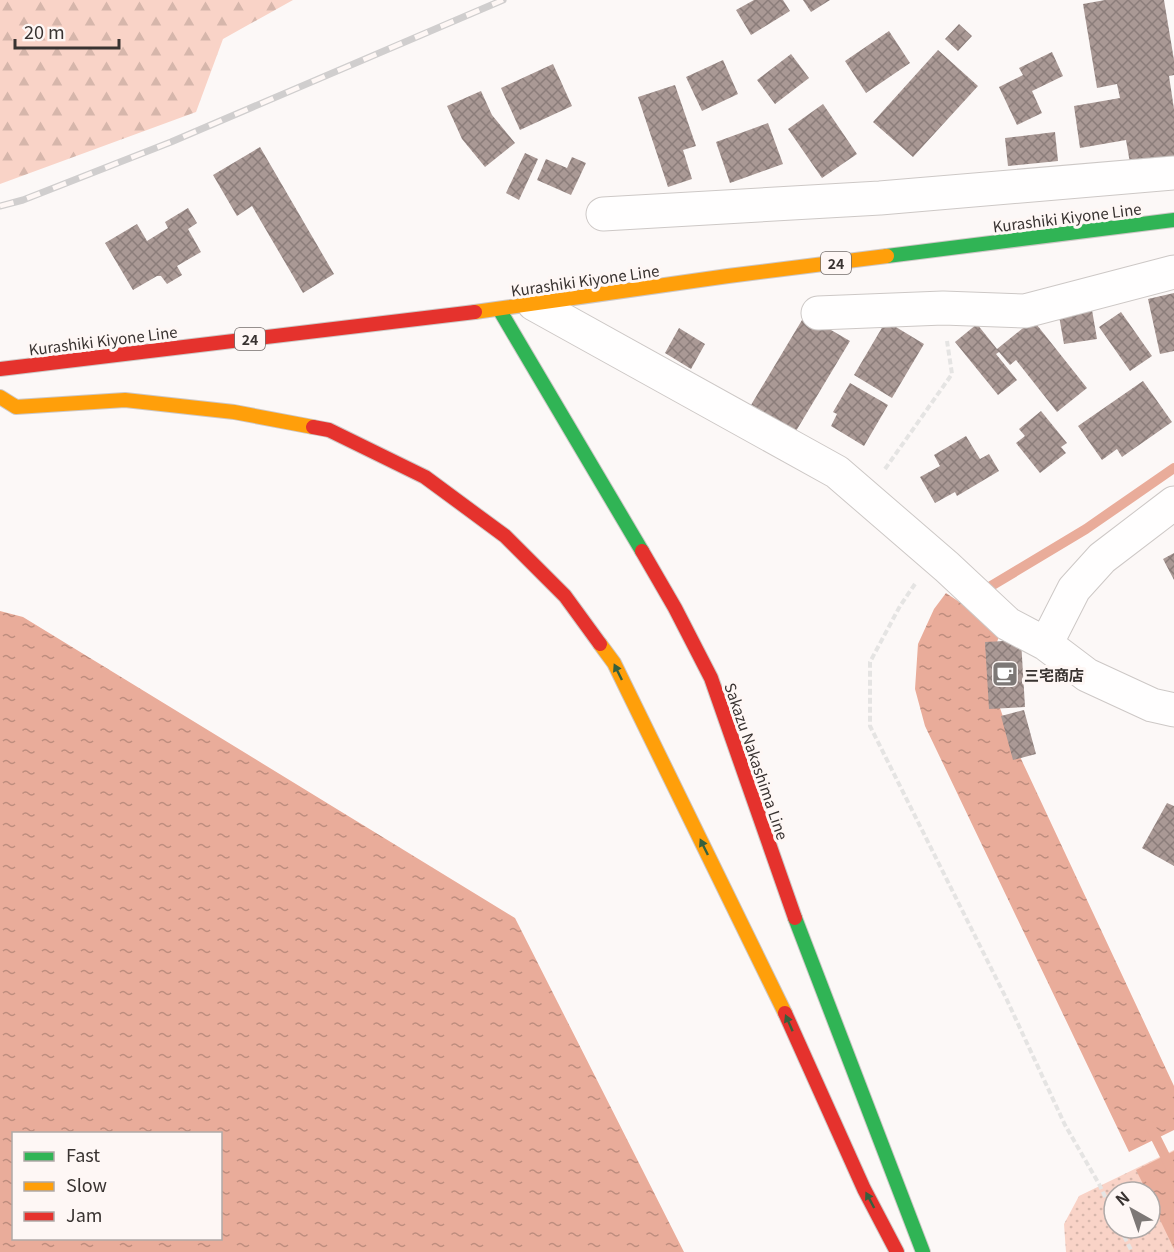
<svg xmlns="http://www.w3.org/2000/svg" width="1174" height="1252" font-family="Georgia,'Noto Sans JP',serif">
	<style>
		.forest { fill: url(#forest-firs) }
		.park { fill: url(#park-dots); fill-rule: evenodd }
		.water { fill: url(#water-ripples); fill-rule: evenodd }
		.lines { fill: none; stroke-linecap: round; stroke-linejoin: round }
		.stream { stroke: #e9ac9a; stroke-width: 10 }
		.building { fill: url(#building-cross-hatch) }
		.street-casing { stroke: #cdc8c6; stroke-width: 35 }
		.fast-casing { stroke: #cdc8c6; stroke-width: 16 }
		.slow-casing { stroke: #cdc8c6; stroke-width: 16 }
		.jam-casing { stroke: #cdc8c6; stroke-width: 16 }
		.path { stroke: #e5e4e3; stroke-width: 4; stroke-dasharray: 6 3; stroke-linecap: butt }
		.street { stroke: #fffefe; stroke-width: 33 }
		.fast { stroke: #30b455; stroke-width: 14 }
		.slow { stroke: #ff9f0a; stroke-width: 14 }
		.jam { stroke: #e5322d; stroke-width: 14 }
		.rail-casing { stroke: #d0cece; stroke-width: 7 }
		.rail { stroke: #fef7f5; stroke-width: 4.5; stroke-dasharray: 14; stroke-linecap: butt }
		.oneway { fill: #36603e }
		.labels { text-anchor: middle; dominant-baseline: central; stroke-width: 6; stroke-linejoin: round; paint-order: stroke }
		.shield { fill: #fef7f5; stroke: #746e6c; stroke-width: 1.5 }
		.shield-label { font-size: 14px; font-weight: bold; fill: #393331 }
		.street-label { font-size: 15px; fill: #393331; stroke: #fef7f5 }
		.poi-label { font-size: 15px; font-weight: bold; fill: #393331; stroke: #fef7f5; text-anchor: start }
	</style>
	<defs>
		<pattern id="forest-firs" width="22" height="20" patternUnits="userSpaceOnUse" patternTransform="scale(1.5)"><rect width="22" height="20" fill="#f9d3c7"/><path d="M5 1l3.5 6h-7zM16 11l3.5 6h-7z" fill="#d6b6ab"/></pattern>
		<pattern id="park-dots" width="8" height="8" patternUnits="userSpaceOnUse" patternTransform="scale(1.5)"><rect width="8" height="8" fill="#f9d3c7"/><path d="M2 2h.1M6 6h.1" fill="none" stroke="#d6b6ab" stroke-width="1.8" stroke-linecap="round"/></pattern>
		<pattern id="water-ripples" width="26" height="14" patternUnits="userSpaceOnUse" patternTransform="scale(1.5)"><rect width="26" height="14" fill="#e9ac9a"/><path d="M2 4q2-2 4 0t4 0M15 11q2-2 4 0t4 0" fill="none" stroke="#be8d7e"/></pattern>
		<pattern id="building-cross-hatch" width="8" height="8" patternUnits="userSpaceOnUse" patternTransform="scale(1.5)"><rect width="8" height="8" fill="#aa9995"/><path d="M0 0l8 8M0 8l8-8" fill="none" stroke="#8b7d7a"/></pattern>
	</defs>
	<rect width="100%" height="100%" fill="#fcf8f7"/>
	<!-- forest -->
	<path class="forest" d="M0,0H293L223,39L196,112L0,184Z"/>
	<!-- park -->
	<path class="park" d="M1174,1150V1252H1066L1064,1224L1079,1196ZM1114,1192H1150V1228H1114Z"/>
	<!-- water -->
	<path class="water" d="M946,593L1001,630C998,640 993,652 992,662C991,697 1009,730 1022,761L1174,1086V1130L1129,1152L925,726L915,689L918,644L934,609Z
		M0,611L23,617L515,918L684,1252H0ZM14,1134H220V1238H14Z
		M1174,1151V1249L1150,1199V1192H1147L1136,1170Z"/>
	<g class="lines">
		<!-- stream -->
		<path class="stream" d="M981,592L1086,529L1174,468
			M1150,1126L1174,1174"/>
	</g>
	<!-- building -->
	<path class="building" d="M754,0H783L790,11L751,35L736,10Z
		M803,0H830L811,12Z
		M1105,0H1164L1174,60V75L1169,76L1174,109V156L1130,163L1126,140L1080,148L1074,106L1120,98L1117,84L1097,88L1083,4Z
		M959,24L972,36L958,51L945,39Z
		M889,31L910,63L866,93L845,61Z
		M938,50L978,86L913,157L873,122Z
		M1052,52L1063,76L1032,91L1042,113L1017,125L999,87L1023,75L1019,68Z
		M791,54L809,78L775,104L757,80Z
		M723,60L738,94L702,111L686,77Z
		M553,64L572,106L520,130L501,88Z
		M675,85L696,146L683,150L692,179L668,187L638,97Z
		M481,91L492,115L515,143L485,167L462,139L447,106Z
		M823,104L857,154L822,178L788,129Z
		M768,123L783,164L730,183L716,142Z
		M1055,132L1058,161L1008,166L1005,138Z
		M260,147L334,274L303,293L252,206L237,216L213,175Z
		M525,153L538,159L519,200L506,193Z
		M572,157L586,163L571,195L537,180L546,159L567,168Z
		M188,208L197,223L188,229L201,252L177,266L182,275L167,284L161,276H157L133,290L105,243L137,224L147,241L168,228L165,222Z
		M1174,293V351L1160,354L1148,299Z
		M1092,310L1097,339L1064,344L1059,316Z
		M1121,312L1152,356L1130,371L1099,327Z
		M805,315L850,341L796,431L751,405Z
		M1033,320L1087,388L1057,412L1016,360L1010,365L999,352L996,354L1017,380L998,395L955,342L977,324L997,349Z
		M886,321L924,344L892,398L854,375Z
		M679,328L705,344L691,369L665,353Z
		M1143,381L1172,422L1122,457L1117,449L1102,460L1078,426Z
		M850,383L888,405L864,446L831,426L837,414L833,412Z
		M1041,411L1067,443L1061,447L1066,453L1040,473L1016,443L1025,436L1019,429Z
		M966,436L980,459L989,454L999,471L957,496L955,492L935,503L920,477L940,466L934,455Z
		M1174,553V580L1163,559Z
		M1021,640L1025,707L989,709L985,642Z
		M1024,710L1036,754L1013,760L1001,716Z
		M1167,803L1174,806V866L1142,848Z"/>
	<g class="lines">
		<defs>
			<path id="street" d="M603,214L880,198L1174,173
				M534,304L837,472L947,567L1008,624L1046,644L1087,675L1152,705L1174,710
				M818,313L943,308L1025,311L1174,272
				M1046,644L1074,589L1102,558L1174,503"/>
			<path id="fast" d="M887,256L1174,220
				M499,309L642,551
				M795,918L923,1252"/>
			<path id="slow" d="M475,312L728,276L887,256
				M0,397L16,407L125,400L234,412L313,427
				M600,644L614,663L785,1013"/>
			<path id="jam" d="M0,369L475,312
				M313,427L329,430L425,477L505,536L565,596L600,644
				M642,551L675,608L711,678L795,918
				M785,1013L864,1189L897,1252"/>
		</defs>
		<!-- street casing -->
		<use href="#street" class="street-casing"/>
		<!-- fast casing -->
		<use href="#fast" class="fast-casing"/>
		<!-- slow casing -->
		<use href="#slow" class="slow-casing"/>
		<!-- jam casing -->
		<use href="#jam" class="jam-casing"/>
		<!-- path -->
		<path class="path" d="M885,469L952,374L947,341
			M915,584L900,606L870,662V726L1006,998L1065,1125L1099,1184L1114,1215
			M1120,1228L1132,1252"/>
		<!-- street -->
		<use href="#street" class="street"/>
		<!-- fast -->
		<use href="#fast" class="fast"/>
		<!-- slow -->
		<use href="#slow" class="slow"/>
		<!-- jam -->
		<use href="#jam" class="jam"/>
		<defs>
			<path id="rail" d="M0,206L23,200L171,142L503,0"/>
		</defs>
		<!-- rail casing -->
		<use href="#rail" class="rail-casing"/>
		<!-- rail -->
		<use href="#rail" class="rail"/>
	</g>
	<!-- one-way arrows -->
	<defs><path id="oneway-solid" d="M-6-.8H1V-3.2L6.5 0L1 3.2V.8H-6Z" transform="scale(1.5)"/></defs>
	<g class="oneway">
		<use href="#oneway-solid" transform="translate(618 672) rotate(-116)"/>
		<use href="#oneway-solid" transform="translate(704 847) rotate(-116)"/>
		<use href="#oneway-solid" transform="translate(789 1023) rotate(-114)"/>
		<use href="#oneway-solid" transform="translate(870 1200) rotate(-118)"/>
	</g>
	<!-- icons -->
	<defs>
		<symbol id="cafe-square" viewBox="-11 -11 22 22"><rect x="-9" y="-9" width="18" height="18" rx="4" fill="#7d7876" stroke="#fef7f5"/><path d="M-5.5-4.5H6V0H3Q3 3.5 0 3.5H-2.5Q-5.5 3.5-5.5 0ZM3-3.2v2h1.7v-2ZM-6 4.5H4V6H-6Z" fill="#fff"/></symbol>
	</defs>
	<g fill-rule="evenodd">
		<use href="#cafe-square" x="990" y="659" width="30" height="30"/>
	</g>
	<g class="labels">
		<!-- shield labels -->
		<g class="shield">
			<rect x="821" y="252" width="30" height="22" rx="4.5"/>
			<rect x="235" y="328" width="30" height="22" rx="4.5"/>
		</g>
		<g class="shield-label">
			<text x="836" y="263">24</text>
			<text x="250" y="339">24</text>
		</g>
		<!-- street labels -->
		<g class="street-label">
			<text transform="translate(1067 217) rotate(-7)">Kurashiki Kiyone Line</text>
			<text transform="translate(585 280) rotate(-8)">Kurashiki Kiyone Line</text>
			<text transform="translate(103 340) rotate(-7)">Kurashiki Kiyone Line</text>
			<text transform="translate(757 761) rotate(71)">Sakazu Nakashima Line</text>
		</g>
		<!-- poi labels -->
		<g class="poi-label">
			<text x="1024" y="674">三宅商店</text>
		</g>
	</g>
	<!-- legend -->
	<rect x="12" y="1132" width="210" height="108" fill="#fef7f5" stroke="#afa9a7" stroke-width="1.5"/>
	<rect x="24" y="1152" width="30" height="9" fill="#30b455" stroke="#afa9a7" stroke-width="1.5"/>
	<text x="66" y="1162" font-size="18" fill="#393331">Fast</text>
	<rect x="24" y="1182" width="30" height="9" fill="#ff9f0a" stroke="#afa9a7" stroke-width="1.5"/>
	<text x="66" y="1192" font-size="18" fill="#393331">Slow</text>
	<rect x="24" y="1212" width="30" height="9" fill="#e5322d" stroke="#afa9a7" stroke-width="1.5"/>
	<text x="66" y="1222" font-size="18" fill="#393331">Jam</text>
	<!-- north arrow -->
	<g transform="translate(1132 1210) rotate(320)"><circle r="28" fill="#fef7f5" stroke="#afa9a7" stroke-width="1.5"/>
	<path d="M0-4.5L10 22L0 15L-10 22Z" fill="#7d7876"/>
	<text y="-9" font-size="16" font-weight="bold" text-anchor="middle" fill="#393331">N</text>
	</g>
	<!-- scale -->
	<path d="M15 39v9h104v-9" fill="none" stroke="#393331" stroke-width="3"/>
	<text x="24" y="39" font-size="18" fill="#393331" stroke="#fef7f5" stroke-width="4.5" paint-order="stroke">20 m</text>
</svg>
